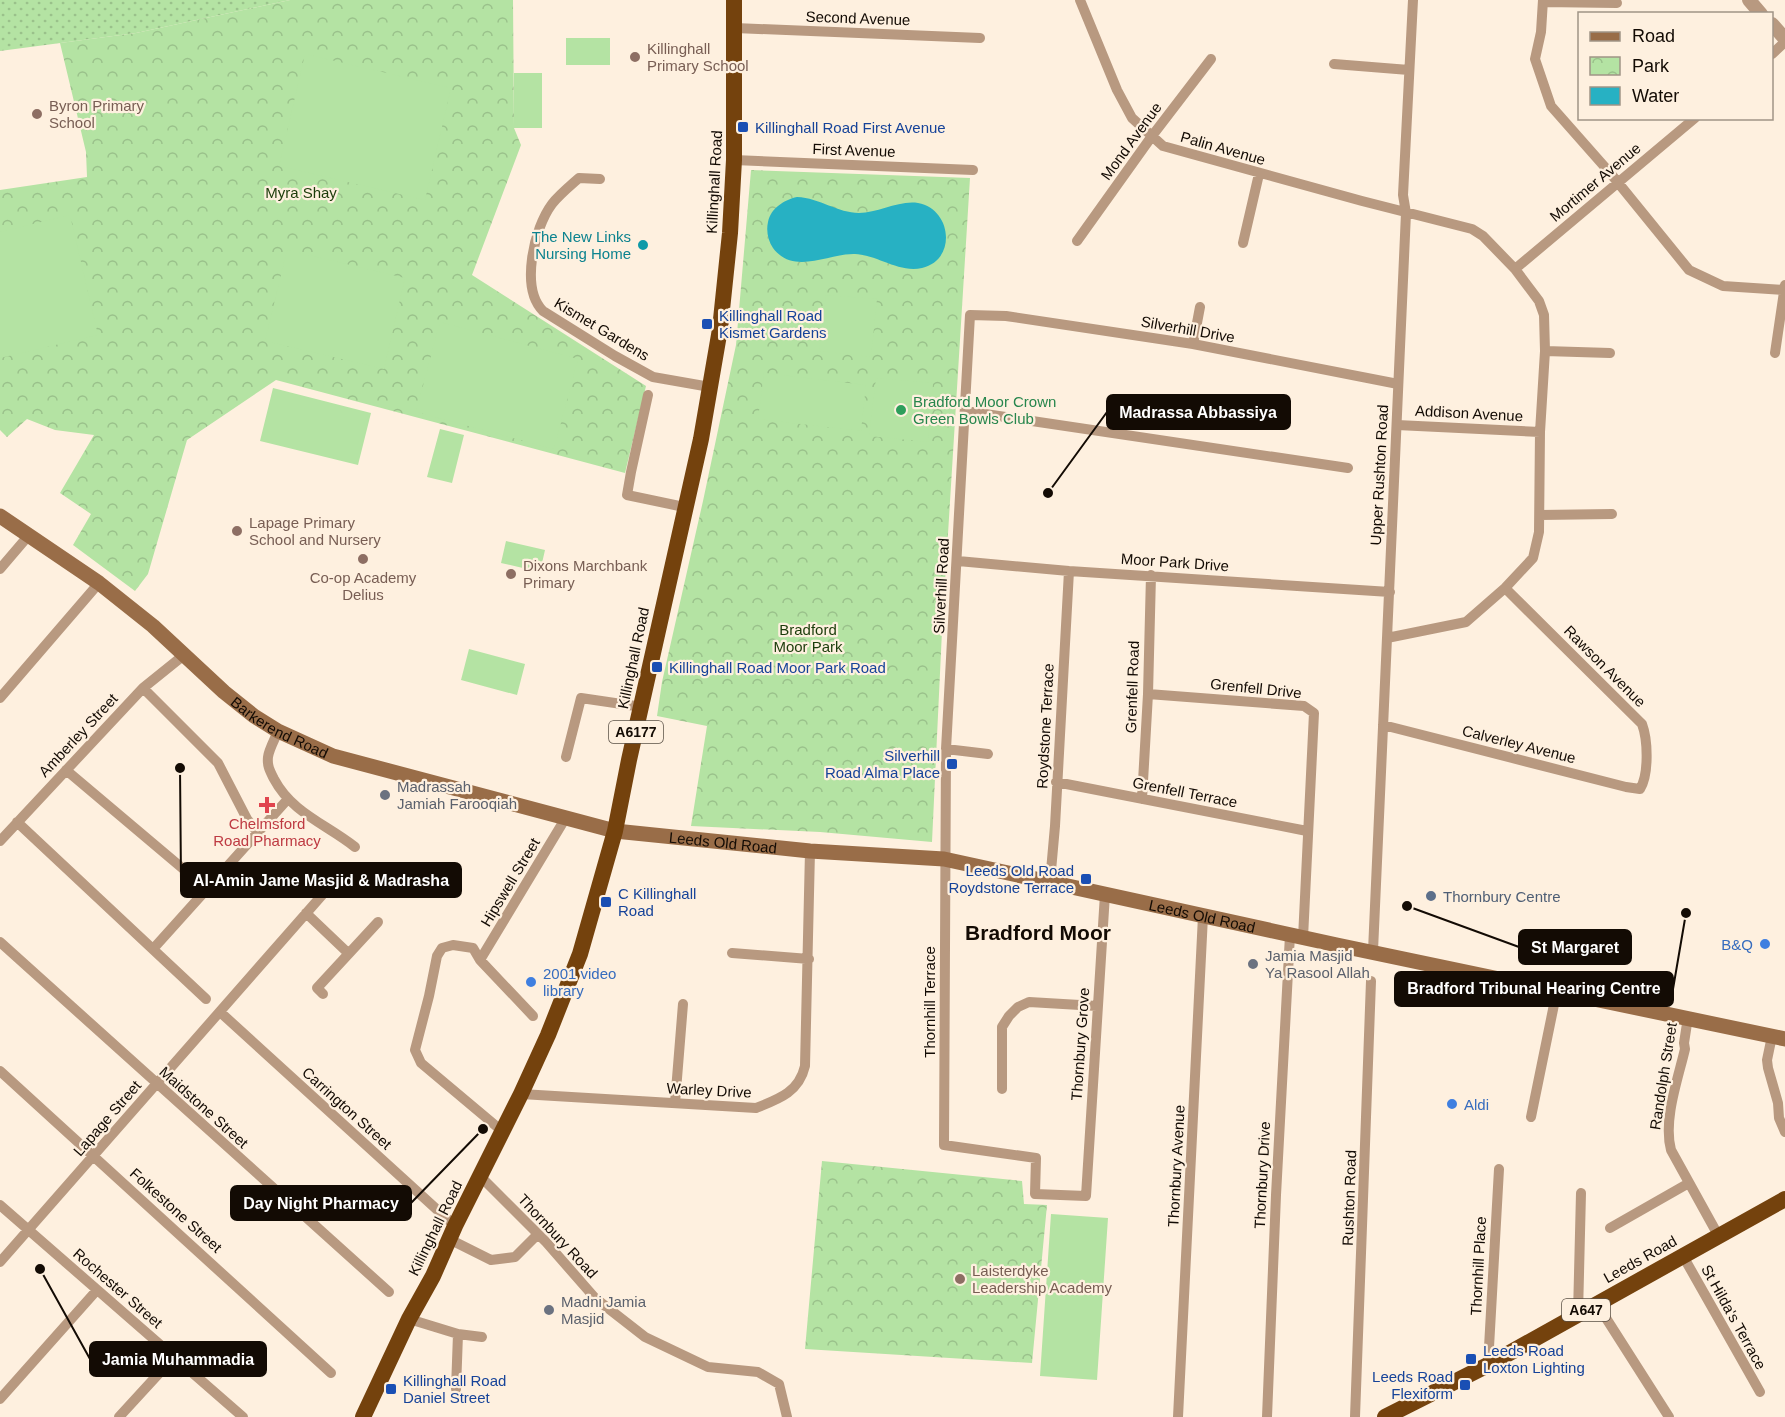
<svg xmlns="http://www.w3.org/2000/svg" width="1785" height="1417" font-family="Helvetica,sans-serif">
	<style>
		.grass { fill: url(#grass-dots) }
		.park { fill: url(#park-crowns) }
		.pitch { fill: #b4e3a3 }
		.water { fill: #27b1c3 }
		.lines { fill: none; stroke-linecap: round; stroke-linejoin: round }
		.minor { stroke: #b89980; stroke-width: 10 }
		.tertiary { stroke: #b89980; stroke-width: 14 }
		.secondary { stroke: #996d48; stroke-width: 15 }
		.trunk { stroke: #74420d; stroke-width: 16 }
		.education-dot { fill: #8d6e63; stroke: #fef0df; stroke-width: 2 }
		.transit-dot { fill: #1a4fb4; stroke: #fef0df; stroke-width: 2 }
		.culture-dot { fill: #0f9aa8; stroke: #fef0df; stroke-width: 2 }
		.leisure-dot { fill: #2e9e5b; stroke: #fef0df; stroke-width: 2 }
		.worship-dot { fill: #6b7280; stroke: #fef0df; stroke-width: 2 }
		.health-dot { fill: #e0444e; stroke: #fef0df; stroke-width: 2 }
		.service-dot { fill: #5c6f8a; stroke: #fef0df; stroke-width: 2 }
		.shop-dot { fill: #3f7fe0; stroke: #fef0df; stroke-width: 2 }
		.labels { text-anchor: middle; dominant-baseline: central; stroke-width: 4.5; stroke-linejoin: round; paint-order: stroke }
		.shield { fill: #fef0df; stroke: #5a5046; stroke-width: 1.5 }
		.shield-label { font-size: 14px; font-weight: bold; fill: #130b04 }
		.street-label { font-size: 15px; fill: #130b04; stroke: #fef0df }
		.education-label { font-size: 15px; fill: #785e54; stroke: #fef0df; text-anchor: start }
		.transit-label { font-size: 15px; fill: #164399; stroke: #fef0df; text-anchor: start }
		.park-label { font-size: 15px; fill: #1b3c0a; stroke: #fef0df }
		.culture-label { font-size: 15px; fill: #0d838f; stroke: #fef0df; text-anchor: end }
		.leisure-label { font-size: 15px; fill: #27864d; stroke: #fef0df; text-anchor: start }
		.worship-label { font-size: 15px; fill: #5b616d; stroke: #fef0df; text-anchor: start }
		.health-label { font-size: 15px; fill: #be3a42; stroke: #fef0df }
		.service-label { font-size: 15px; fill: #4e5e75; stroke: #fef0df; text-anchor: start }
		.shop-label { font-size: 15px; fill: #366cbe; stroke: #fef0df; text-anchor: start }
		.district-label { font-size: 21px; font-weight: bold; fill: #130b04; stroke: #fef0df }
		.leader { fill: none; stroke: #130b04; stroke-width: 2 }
		.callout-dot { fill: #130b04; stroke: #fef0df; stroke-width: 2 }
		.callout { fill: #130b04; stroke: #130b04; stroke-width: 2 }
		.callout-label { font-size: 16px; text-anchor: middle; font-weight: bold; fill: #fff }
	</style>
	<defs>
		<pattern id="grass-dots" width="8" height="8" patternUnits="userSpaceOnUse" patternTransform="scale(1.5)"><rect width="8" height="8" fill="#b4e3a3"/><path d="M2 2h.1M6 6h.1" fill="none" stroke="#9ac18b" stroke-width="1.8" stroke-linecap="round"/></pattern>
		<pattern id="park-crowns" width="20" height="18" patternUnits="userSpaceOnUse" patternTransform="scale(1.5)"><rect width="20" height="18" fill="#b4e3a3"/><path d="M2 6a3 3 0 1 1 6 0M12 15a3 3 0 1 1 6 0" fill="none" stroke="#9ac18b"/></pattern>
	</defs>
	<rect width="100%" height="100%" fill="#fef0df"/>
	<!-- grass -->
	<path class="grass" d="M0,0H290L136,33L0,51Z"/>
	<!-- park -->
	<path class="park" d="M290,0H513L514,128L521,145L472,275L646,386L625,473L276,380L187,440L148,574L135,591L73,545L91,514L60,493L94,435L55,430L27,419L7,437L0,430V190L87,177L86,152L60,43L136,33Z
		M751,170L970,178L942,631L932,842L820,832L691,826L707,726L657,716L662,682L703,501L736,345Z
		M822,1161L1022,1181L1024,1204L1047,1205L1032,1363L805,1349Z"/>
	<!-- pitch -->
	<path class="pitch" d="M566,38H610V65H566Z
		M305,54L451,88L425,200L279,166Z
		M514,73H542V128H514Z
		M70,215L98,335L0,358V232Z
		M287,250L405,278L384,369L265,341Z
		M826,295L877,299L871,357L819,351Z
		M440,322L578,359L554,449L416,412Z
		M764,373L866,385L861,431L758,419Z
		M876,378L933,383L928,442L869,436Z
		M273,388L371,413L358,465L260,441Z
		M440,429L464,435L452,483L427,477Z
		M506,541L545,550L540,572L501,563Z
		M469,649L525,664L517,695L461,680Z
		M1051,1214L1108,1218L1097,1380L1040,1376Z"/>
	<!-- water -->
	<path class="water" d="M797,197C820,198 838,213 859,213C878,213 899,200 918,203C952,209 957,260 922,268C898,273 878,255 855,254C829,253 794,276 773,248C768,241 766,231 768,222C771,208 784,200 797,197Z"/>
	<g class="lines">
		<!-- minor -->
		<path class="minor" d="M1080,0L1117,90L1132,118L1163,146L1362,201L1472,229L1483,236L1515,269L1539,301L1544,315L1545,351L1540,432L1539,532L1533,558L1505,588L1466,622L1387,638
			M1543,0L1541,32L1535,59L1551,106L1611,174L1689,270L1723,286L1785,290
			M1543,2L1617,3
			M735,28L980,38
			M1772,54L1785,42
			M1334,64L1409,70
			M734,160L973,170
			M600,179L579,178C570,186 559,195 552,204C534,228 520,288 543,311L615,356L653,377L710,387
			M1077,241L1152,136L1211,59
			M1243,243L1259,174
			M1515,269L1695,118
			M1193,344L1200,307
			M1545,351L1610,353
			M1775,353L1785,285
			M648,395L631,472L627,495L684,507
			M965,411L1348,468
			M1397,425L1540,432
			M1540,515L1612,514
			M958,561L1069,571L1390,592
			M0,569L29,535
			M143,688L218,763L247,819L258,833
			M1148,694L1304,706L1314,713L1303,938
			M0,698L99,583
			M1383,725L1626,787L1640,789C1649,775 1648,740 1642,724L1505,588
			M278,731C275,739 269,749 268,757C267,766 270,771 274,779C292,813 326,824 355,847
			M946,749L988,754
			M566,757L581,698L642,707
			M66,770L207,889
			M1056,782L1307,831
			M1142,799L1148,694L1151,575
			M17,822L206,999
			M0,841L143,688L184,655
			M1050,882L1055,826L1069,571
			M1105,894L1086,1196L1035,1194L1036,1158L944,1145L946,749L970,315L1006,316L1193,344L1398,384
			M306,913L348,953
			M0,942L389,1292
			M153,949L287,800
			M1373,951L1406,213L1403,195L1413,0
			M732,953L809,959
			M480,960L565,819
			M323,994L317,988L378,922
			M220,1012L455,1226
			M1688,1017L1684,1043L1685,1049C1678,1079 1663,1120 1671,1150L1718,1235
			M1772,1036L1767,1060L1768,1068L1778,1103L1779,1118L1785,1132
			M0,1071L331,1373
			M1002,1089V1027L1009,1016L1018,1007L1029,1002L1097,1006
			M521,1094L756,1108C779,1099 799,1092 805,1066L810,851
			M675,1103L683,1004
			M1531,1117L1557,990
			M502,1131L421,1063L415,1050L429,996L437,956L442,948L453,945L473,948L480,960L533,1016
			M480,1176L546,1242L595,1298L645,1337L708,1367L758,1372L779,1384L787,1417
			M0,1205L243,1417
			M1610,1228L1689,1183
			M449,1239L491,1260L515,1257L538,1234
			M1683,1256L1760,1392
			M0,1262L331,885
			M1597,1304L1669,1417
			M1578,1314L1581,1193
			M409,1319L458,1334L482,1337
			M1488,1365L1499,1169
			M456,1389L458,1334
			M0,1399L97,1290
			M119,1417L174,1357
			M1178,1417L1203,916
			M1267,1417L1276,1195L1290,935
			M1355,1417L1371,981"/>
		<!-- tertiary -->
		<path class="tertiary" d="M1749,0L1761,14
			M1772,24L1785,39"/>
		<!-- secondary -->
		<path class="secondary" id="s1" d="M0,516L99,583L153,626L224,692L254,716L278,731L333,756L615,831L810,851L944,859L1337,945L1785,1039"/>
		<!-- trunk -->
		<path class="trunk" d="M363,1417L409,1319L433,1276L455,1226L521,1094L548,1035L580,954L615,831L629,760L701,439L720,329L730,233L734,160V0
			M1385,1417L1488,1365L1785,1199"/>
	</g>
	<!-- markers -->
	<g class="education-dot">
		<circle cx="635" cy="57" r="6"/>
		<circle cx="37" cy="114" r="6"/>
		<circle cx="237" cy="531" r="6"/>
		<circle cx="363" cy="559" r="6"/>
		<circle cx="511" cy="574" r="6"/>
		<circle cx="960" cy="1279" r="6"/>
	</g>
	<g class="transit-dot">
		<rect x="737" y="121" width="12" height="12" rx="3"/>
		<rect x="701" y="318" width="12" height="12" rx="3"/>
		<rect x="651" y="661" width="12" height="12" rx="3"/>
		<rect x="946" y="758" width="12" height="12" rx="3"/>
		<rect x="1080" y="873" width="12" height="12" rx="3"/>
		<rect x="600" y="896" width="12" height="12" rx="3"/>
		<rect x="1465" y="1353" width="12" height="12" rx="3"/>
		<rect x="1459" y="1379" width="12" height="12" rx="3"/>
		<rect x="385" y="1383" width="12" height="12" rx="3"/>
	</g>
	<circle class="culture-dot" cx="643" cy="245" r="6"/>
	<circle class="leisure-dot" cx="901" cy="410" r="6"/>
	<g class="worship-dot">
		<circle cx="385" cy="795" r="6"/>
		<circle cx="1253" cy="964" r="6"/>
		<circle cx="549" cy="1310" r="6"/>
	</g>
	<path class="health-dot" d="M264 796h6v6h6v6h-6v6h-6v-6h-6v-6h6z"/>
	<circle class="service-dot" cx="1431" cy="896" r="6"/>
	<g class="shop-dot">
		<circle cx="1765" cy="944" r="6"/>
		<circle cx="531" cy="982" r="6"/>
		<circle cx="1452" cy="1104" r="6"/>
	</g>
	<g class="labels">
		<!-- shield labels -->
		<g class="shield">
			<rect x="609" y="721" width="54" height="22" rx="4.5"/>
			<rect x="1562" y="1299" width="48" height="22" rx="4.5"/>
		</g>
		<g class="shield-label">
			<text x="636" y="732">A6177</text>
			<text x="1586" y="1310">A647</text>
		</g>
		<!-- street labels -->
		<g class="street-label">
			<text transform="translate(858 18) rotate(2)">Second Avenue</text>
			<text transform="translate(1131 141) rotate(-54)">Mond Avenue</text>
			<text transform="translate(1223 148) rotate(16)">Palin Avenue</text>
			<text transform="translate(854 150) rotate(2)">First Avenue</text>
			<text transform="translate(714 182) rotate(-87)">Killinghall Road</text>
			<text transform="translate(1595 182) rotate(-40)">Mortimer Avenue</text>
			<text transform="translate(602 329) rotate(31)">Kismet Gardens</text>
			<text transform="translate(1188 329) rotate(10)">Silverhill Drive</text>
			<text transform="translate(1469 413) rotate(3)">Addison Avenue</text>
			<text transform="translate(1379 475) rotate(-87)">Upper Rushton Road</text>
			<text transform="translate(1175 562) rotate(4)">Moor Park Drive</text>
			<text transform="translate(941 586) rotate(-87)">Silverhill Road</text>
			<text transform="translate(633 658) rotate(-78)">Killinghall Road</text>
			<text transform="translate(1605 666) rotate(45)">Rawson Avenue</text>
			<text transform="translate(1132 687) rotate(-88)">Grenfell Road</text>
			<text transform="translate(1256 688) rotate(6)">Grenfell Drive</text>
			<text stroke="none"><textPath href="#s1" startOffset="352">Barkerend Road</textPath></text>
			<text transform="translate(1045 726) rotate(-87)">Roydstone Terrace</text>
			<text transform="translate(78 735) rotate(-47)">Amberley Street</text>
			<text transform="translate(1519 744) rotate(14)">Calverley Avenue</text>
			<text transform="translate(1185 792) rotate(11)">Grenfell Terrace</text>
			<text stroke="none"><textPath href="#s1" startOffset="813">Leeds Old Road</textPath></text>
			<text transform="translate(510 882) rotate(-59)">Hipswell Street</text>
			<text stroke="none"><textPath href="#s1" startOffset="1299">Leeds Old Road</textPath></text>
			<text transform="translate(929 1002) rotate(-90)">Thornhill Terrace</text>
			<text transform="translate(1080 1044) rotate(-86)">Thornbury Grove</text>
			<text transform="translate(1663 1076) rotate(-81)">Randolph Street</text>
			<text transform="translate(709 1090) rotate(3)">Warley Drive</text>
			<text transform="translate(204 1107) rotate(42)">Maidstone Street</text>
			<text transform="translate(347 1108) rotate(42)">Carrington Street</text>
			<text transform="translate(107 1118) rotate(-49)">Lapage Street</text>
			<text transform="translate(1176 1166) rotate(-87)">Thornbury Avenue</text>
			<text transform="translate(1262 1175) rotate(-87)">Thornbury Drive</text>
			<text transform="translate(1349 1198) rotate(-88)">Rushton Road</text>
			<text transform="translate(176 1210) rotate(42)">Folkestone Street</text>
			<text transform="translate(435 1228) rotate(-64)">Killinghall Road</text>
			<text transform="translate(558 1236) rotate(47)">Thornbury Road</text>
			<text transform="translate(1640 1259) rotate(-29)">Leeds Road</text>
			<text transform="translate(1478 1266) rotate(-87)">Thornhill Place</text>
			<text transform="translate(118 1288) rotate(41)">Rochester Street</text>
			<text transform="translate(1734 1317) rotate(61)">St Hilda's Terrace</text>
		</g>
		<!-- education labels -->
		<g class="education-label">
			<text x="647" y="48">Killinghall<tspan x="647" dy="17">Primary School</tspan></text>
			<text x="49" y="105">Byron Primary<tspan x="49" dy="17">School</tspan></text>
			<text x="249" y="522">Lapage Primary<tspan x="249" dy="17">School and Nursery</tspan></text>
			<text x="523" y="565">Dixons Marchbank<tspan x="523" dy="17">Primary</tspan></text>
			<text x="363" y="577" text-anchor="middle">Co-op Academy<tspan x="363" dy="17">Delius</tspan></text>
			<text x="972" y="1270">Laisterdyke<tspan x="972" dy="17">Leadership Academy</tspan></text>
		</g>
		<!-- transit labels -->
		<g class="transit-label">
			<text x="755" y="127">Killinghall Road First Avenue</text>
			<text x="719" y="315">Killinghall Road<tspan x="719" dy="17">Kismet Gardens</tspan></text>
			<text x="669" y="667">Killinghall Road Moor Park Road</text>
			<text x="940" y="755" text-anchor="end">Silverhill<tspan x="940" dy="17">Road Alma Place</tspan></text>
			<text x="1074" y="870" text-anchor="end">Leeds Old Road<tspan x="1074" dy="17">Roydstone Terrace</tspan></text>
			<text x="618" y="893">C Killinghall<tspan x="618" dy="17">Road</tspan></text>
			<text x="1483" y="1350">Leeds Road<tspan x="1483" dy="17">Loxton Lighting</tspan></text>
			<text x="1453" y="1376" text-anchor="end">Leeds Road<tspan x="1453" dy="17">Flexiform</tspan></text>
			<text x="403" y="1380">Killinghall Road<tspan x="403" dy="17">Daniel Street</tspan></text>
		</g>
		<!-- park labels -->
		<g class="park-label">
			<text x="301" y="192">Myra Shay</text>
			<text x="808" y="629">Bradford<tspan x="808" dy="17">Moor Park</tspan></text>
		</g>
		<!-- culture labels -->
		<g class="culture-label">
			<text x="631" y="236">The New Links<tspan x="631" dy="17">Nursing Home</tspan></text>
		</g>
		<!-- leisure labels -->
		<g class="leisure-label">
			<text x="913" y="401">Bradford Moor Crown<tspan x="913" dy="17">Green Bowls Club</tspan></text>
		</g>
		<!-- worship labels -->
		<g class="worship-label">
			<text x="397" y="786">Madrassah<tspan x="397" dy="17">Jamiah Farooqiah</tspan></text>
			<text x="1265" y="955">Jamia Masjid<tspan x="1265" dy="17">Ya Rasool Allah</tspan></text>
			<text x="561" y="1301">Madni Jamia<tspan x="561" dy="17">Masjid</tspan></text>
		</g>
		<!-- health labels -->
		<g class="health-label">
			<text x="267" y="823">Chelmsford<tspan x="267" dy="17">Road Pharmacy</tspan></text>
		</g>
		<!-- service labels -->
		<g class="service-label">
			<text x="1443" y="896">Thornbury Centre</text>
		</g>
		<!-- shop labels -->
		<g class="shop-label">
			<text x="1753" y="944" text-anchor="end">B&amp;Q</text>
			<text x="543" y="973">2001 video<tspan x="543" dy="17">library</tspan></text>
			<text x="1464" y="1104">Aldi</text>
		</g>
		<!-- district labels -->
		<g class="district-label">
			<text x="1038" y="932">Bradford Moor</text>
		</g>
	</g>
	<!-- callouts -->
	<path class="leader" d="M1048 493L1107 412M180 768L181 880M1407 906L1519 947M1686 913L1673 989M483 1129L411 1203M40 1269L90 1359"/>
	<g class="callout-dot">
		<circle cx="1048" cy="493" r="6"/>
		<circle cx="180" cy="768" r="6"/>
		<circle cx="1407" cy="906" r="6"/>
		<circle cx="1686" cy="913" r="6"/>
		<circle cx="483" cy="1129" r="6"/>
		<circle cx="40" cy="1269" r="6"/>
	</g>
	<g class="callout">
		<rect x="1107" y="395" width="183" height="34" rx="6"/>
		<rect x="181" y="863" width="280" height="34" rx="6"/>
		<rect x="1519" y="930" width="112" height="34" rx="6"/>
		<rect x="1395" y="972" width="278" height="34" rx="6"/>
		<rect x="231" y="1186" width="180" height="34" rx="6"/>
		<rect x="90" y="1342" width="176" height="34" rx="6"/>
	</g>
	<g class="callout-label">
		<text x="1198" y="418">Madrassa Abbassiya</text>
		<text x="321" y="886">Al-Amin Jame Masjid &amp; Madrasha</text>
		<text x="1575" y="953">St Margaret</text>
		<text x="1534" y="994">Bradford Tribunal Hearing Centre</text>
		<text x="321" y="1209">Day Night Pharmacy</text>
		<text x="178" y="1365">Jamia Muhammadia</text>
	</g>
	<!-- legend -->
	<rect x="1578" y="12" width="195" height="108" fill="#fef0df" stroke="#a09487" stroke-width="1.5"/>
	<rect x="1590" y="32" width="30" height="9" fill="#996d48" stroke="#a09487" stroke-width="1.5"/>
	<text x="1632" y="42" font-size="18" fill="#130b04">Road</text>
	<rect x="1590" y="57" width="30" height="18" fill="url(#park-crowns)" stroke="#a09487" stroke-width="1.5"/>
	<text x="1632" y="72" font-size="18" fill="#130b04">Park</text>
	<rect x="1590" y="87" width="30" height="18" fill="#27b1c3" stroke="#a09487" stroke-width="1.5"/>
	<text x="1632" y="102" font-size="18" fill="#130b04">Water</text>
</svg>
